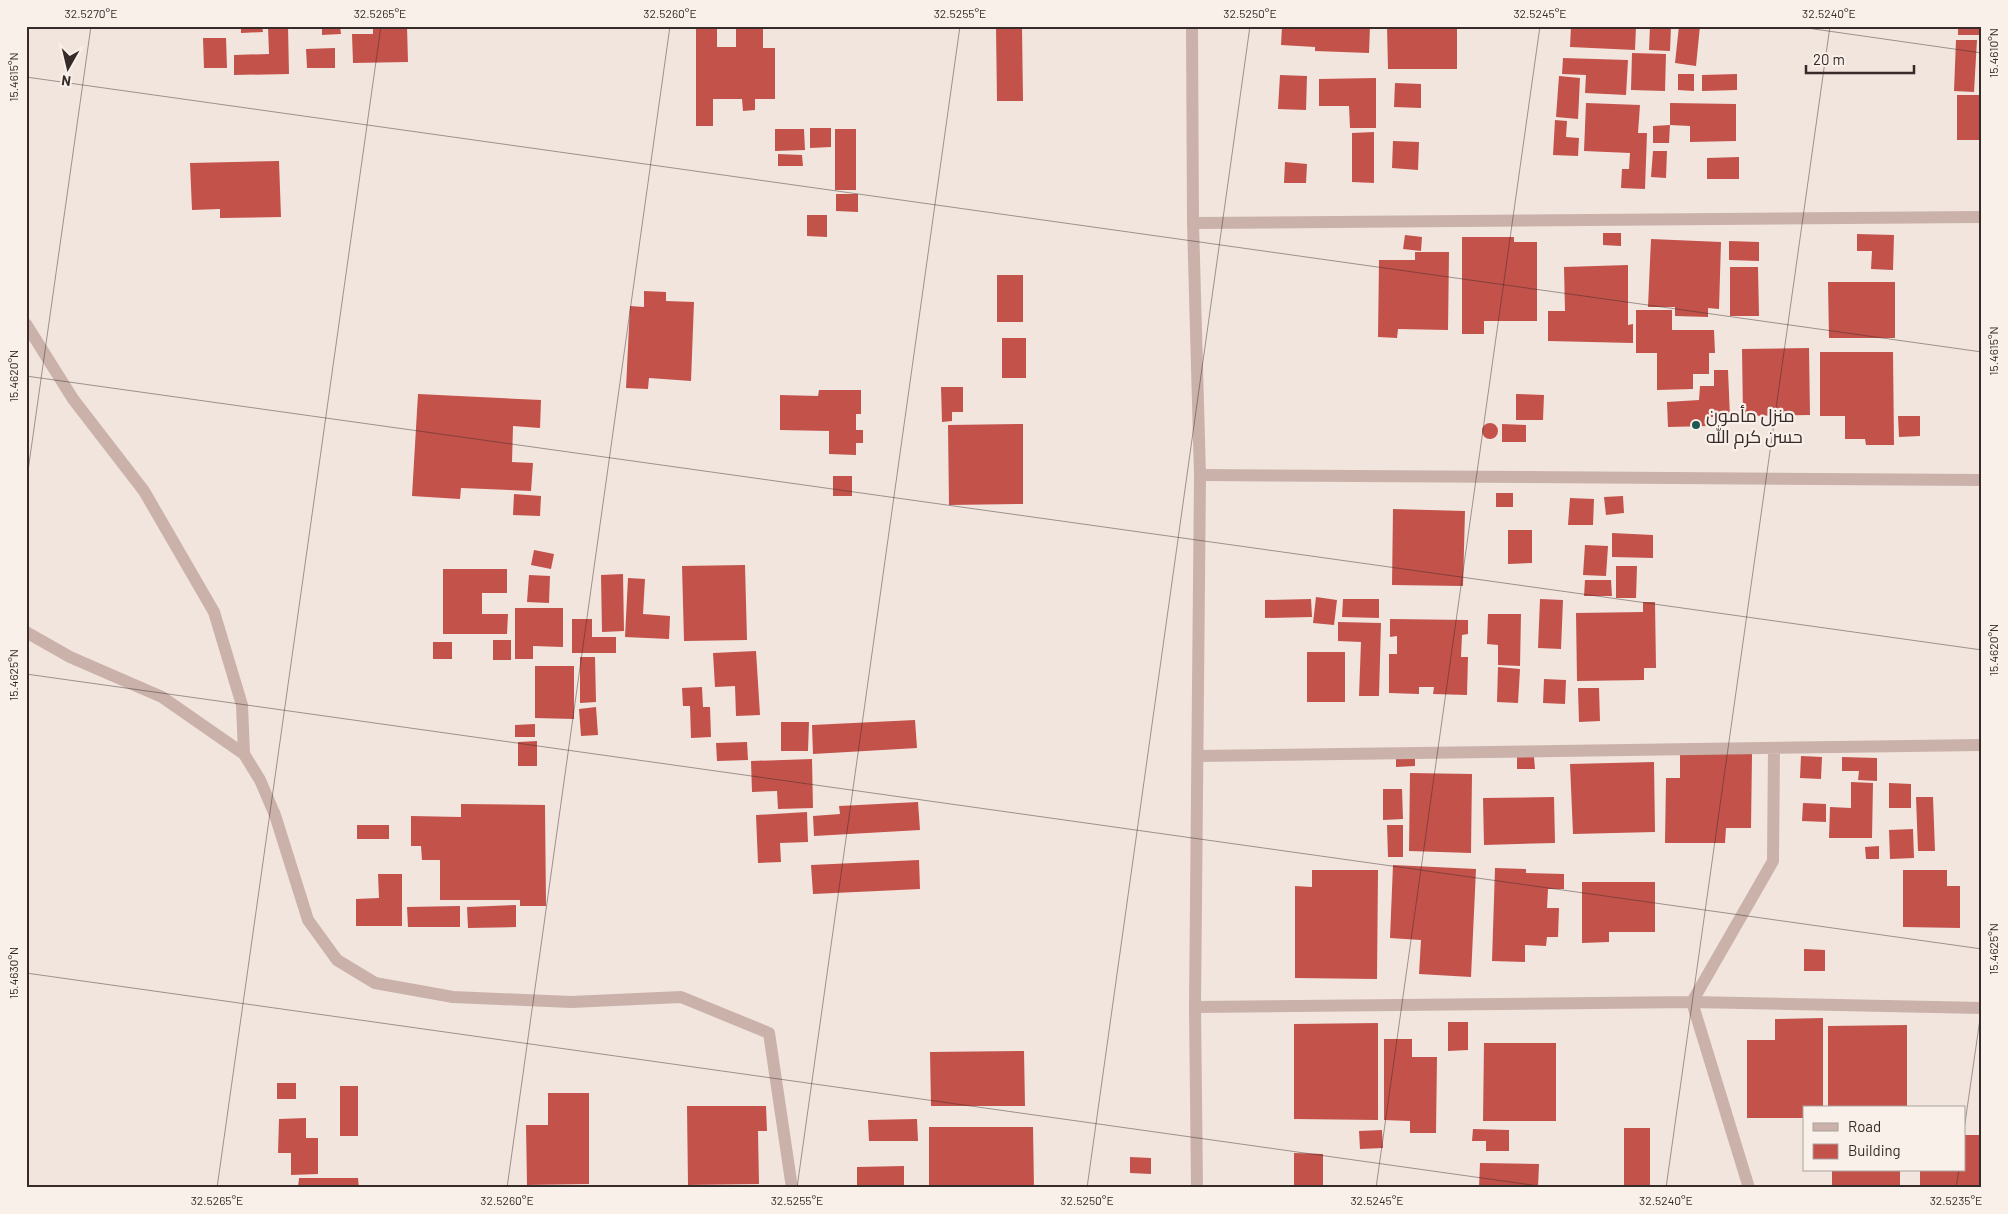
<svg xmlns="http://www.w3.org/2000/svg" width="2008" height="1214" font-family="Barlow,Cairo,sans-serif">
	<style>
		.building { fill: #c3524a }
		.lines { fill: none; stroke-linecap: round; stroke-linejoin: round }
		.minor { stroke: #cab2aa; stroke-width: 12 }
		.tertiary { stroke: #cab2aa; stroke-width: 12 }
		.ticks { fill: none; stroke: #372b29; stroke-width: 1; stroke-opacity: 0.45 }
		.poi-dot { fill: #1f5852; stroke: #f9f0ea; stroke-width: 2 }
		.labels { text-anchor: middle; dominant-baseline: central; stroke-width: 4.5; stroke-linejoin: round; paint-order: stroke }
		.poi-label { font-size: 18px; fill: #372b29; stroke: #f9f0ea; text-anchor: start }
		.neatline { fill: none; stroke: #372b29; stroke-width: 2 }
		.ticks-label { font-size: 12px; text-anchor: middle; fill: #372b29 }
	</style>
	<rect width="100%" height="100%" fill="#f2e5de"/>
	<!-- building -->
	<path class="building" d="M241,26H262L263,32L241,33Z
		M268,26H288L289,74L234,75V55L269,54Z
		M322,26H340L341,34L322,35Z
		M373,26H407L408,62L353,63L352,34H373Z
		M696,26H717V47H736V28L763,27V48H775V99H755V110L743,111L742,99H713V126H696Z
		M996,26H1022L1023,101H997Z
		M1282,26H1370L1369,53L1315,51V47L1281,45Z
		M1387,26H1457V69H1388Z
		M1571,26L1636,27L1635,50L1570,47Z
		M1650,26H1671L1670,51L1649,50Z
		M1679,26H1700L1696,66L1675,63Z
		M1958,26H1982V35H1958Z
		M203,38H226L227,68H204Z
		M1956,40H1977L1974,92L1954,91Z
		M335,48V68H307L306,49Z
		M1632,53L1666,54L1665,91L1631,90Z
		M1563,58L1628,60L1626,95L1585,93L1586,75L1562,74Z
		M1678,74H1694V91L1678,90Z
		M1737,74V90L1702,91V75Z
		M1280,75L1307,76L1306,110L1278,109Z
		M1559,76L1580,78L1578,119L1556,117Z
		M1376,78V128H1350L1349,106H1319V79Z
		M1395,83L1421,84V108L1394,107Z
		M1957,95H1982V140H1957Z
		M1586,103L1640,105L1638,133H1647L1645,189L1621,188L1622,169H1629L1630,153L1584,151Z
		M1670,103L1736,104V141L1690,142V126L1670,125Z
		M1555,120L1567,121L1566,137L1579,138L1578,156L1553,155Z
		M1670,125L1669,143H1653V126Z
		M810,128H831V147L810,148Z
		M775,129H804L805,150L775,151Z
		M835,129H856V190H835Z
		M1374,132V183L1352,182V133Z
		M1393,141L1419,142L1418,170L1392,168Z
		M1653,151H1667L1666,178L1651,177Z
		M778,154L802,155L803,166H778Z
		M1739,157V179H1707V158Z
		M279,161L281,217L220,218V209L192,210L190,163Z
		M1285,162L1307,164L1306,183H1284Z
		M836,194H858V212L836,211Z
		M807,215H827V237L807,236Z
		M1603,233H1621V246L1603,245Z
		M1857,234L1894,235L1893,270L1871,269L1872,251H1857Z
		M1405,235L1422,237L1421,251L1403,249Z
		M1462,237H1514V242H1537V321H1484V334H1462Z
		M1651,239L1721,242L1719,309L1708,308V317L1675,316V307H1648Z
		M1729,241L1759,242V261L1729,260Z
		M1415,252H1449L1448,330L1398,329L1397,338L1378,337L1379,260H1415Z
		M1628,265V325L1633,324V343L1548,341V311H1565L1564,267Z
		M1730,267H1758L1759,316H1730Z
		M997,275H1023V322H997Z
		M1828,282H1895V338H1829Z
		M644,291L666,292V301L694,302L691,381L649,378L648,389L626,388L630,306L644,307Z
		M1636,310H1672V330H1714L1715,353H1709V374H1693V389L1657,390V353H1636Z
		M1002,338H1026V378H1002Z
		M1809,348L1810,415L1743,416L1742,349Z
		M1820,352H1893L1894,445H1866L1865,439H1845V416H1820Z
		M1714,370H1728L1730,417H1709V426L1668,427L1667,402L1699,400L1700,386H1714Z
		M941,387H963V412H952V421L942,422Z
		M819,390H861V414H856V430H863V443H856V455L829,454V431L780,430V395L818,396Z
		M418,394L541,400L540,428L513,426L512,462L533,463L531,491L461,488L460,499L412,496Z
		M1516,394L1544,395L1543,420H1516Z
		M1898,416H1920V436L1899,437Z
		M1482 431a8 8 0 1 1 16 0a8 8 0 1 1-16 0Z
		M1023,424V504L949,505L948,425Z
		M1502,424L1526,425V442H1502Z
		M833,476H852V496H833Z
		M1496,493H1513V507H1496Z
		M514,494L541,496L540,516L513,515Z
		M1623,496L1624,513L1606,515L1604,497Z
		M1570,498L1594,499L1593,525H1568Z
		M1393,509L1465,511L1463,586L1392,585Z
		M1508,530H1532V563L1508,564Z
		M1612,533L1653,535V558L1612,557Z
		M1585,545L1608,546L1606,576L1583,575Z
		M534,550L554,554L551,569L531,565Z
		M745,565L747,640L684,641L682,566Z
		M1616,566H1637L1636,598H1616Z
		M443,569H507V593H482V614H508L507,634H443Z
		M623,574L624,631L602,632L601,575Z
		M529,575L550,576L549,603L527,602Z
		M628,578L645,579L643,614L670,616L669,639L625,637Z
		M1585,580H1611L1612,596H1584Z
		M1316,597L1337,600L1334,625L1313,623Z
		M1311,599L1312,617L1265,618V600Z
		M1343,599H1379V618L1342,617Z
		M1540,599L1563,600L1561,649L1538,648Z
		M1643,602H1655L1656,668H1644V680L1577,681L1576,613L1643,612Z
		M515,608H563V647L533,646V659H515Z
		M1488,614H1521L1520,666L1498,665V645L1487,644Z
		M572,619H592V637H616V653H572Z
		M1390,619L1468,620V634L1462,635L1461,657H1468L1467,695L1433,694L1434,687H1419V694L1389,693V654H1397V636L1390,637Z
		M1338,622L1381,623L1379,696H1359L1361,642L1338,641Z
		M493,640H511V660H493Z
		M433,642H452V659H433Z
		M756,651L760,715L736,716L735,686L715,687L713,653Z
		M1307,652H1345V702H1307Z
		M580,657H595L596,702L580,703Z
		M535,666H574V719L535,718Z
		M1498,667L1520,669L1518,703L1497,702Z
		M1544,679L1566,680L1565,704L1543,703Z
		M702,687L703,707H710L711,737L691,738L690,706H683L682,688Z
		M1578,688H1599L1600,721L1579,722Z
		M596,707L598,735L581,736L579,709Z
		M915,720L917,748L813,754L812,725Z
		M781,722H809L808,751H781Z
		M535,724V737H515V725Z
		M537,741V766H518V742Z
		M747,742L748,760L717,761L716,743Z
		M1680,753L1752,754L1751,828H1726L1725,843H1665L1666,778H1680Z
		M1415,754V766L1396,767V755Z
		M1801,756L1822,757L1821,779L1800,778Z
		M1517,757H1534L1535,769H1517Z
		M1842,757L1877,758V781L1858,780L1859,771H1842Z
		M812,759L813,808L778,809L777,791L752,792L751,761Z
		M1654,762L1655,832L1573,834L1570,764Z
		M1410,773L1472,774L1471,853L1409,851Z
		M1851,782L1873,783L1872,838H1829L1830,807L1851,808Z
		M1889,783L1911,784V808H1889Z
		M1383,789H1402L1403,819L1383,820Z
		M1554,797L1555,843L1484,845L1483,798Z
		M1916,797H1933L1935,851H1918Z
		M918,802L920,830L814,836L813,816L840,814L839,806Z
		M1803,803L1826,804V822L1802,821Z
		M461,804L545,805L546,906H520V900H440V860H422L421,846H411V816L461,817Z
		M807,812L808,842L780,843L781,862L758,863L756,815Z
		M357,825H389V839H357Z
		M1387,825H1403V857H1388Z
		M1913,829L1914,858L1890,859L1889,830Z
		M1879,846V859H1866L1865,847Z
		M919,860L920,889L813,894L811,865Z
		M1393,865L1476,869L1471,977L1419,974L1421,940L1390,938Z
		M1495,868L1526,869V873L1564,874V889H1548L1547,908H1559L1558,937H1547L1546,946L1525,945V962L1492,961Z
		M1312,870H1378L1377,979L1295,978V886L1312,887Z
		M1903,870H1947V886H1960V928L1903,927Z
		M378,874H402V926H356V899L379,898Z
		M1582,882H1655V932H1609V942L1582,943Z
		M516,905V927L468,928L467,907Z
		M460,906V927H408L407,907Z
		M1804,949L1825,950V971H1804Z
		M1823,1018V1108H1804V1118H1747V1040H1775V1019Z
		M1448,1022H1468V1050L1448,1051Z
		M1378,1023V1120L1294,1119V1024Z
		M1907,1025V1108H1828V1026Z
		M1384,1039H1412V1057H1437L1436,1133H1410V1121L1384,1120Z
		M1484,1043H1556V1121H1483Z
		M1024,1051L1025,1106H931L930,1052Z
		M277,1083H296V1099H277Z
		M340,1086H358V1136H340Z
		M548,1093H589V1184L527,1185L526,1125H548Z
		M687,1106H766L767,1131H758L759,1184L688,1185Z
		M306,1118V1138H318V1174L291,1175V1153H278L279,1119Z
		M917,1119L918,1141H869L868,1120Z
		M929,1127H1033L1034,1188H929Z
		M1624,1128H1650V1188H1624Z
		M1473,1129L1509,1130V1151H1486V1141H1472Z
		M1382,1130L1383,1148L1360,1149L1359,1131Z
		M1964,1135H1982V1188H1920V1170H1964Z
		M1294,1153L1323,1154V1188H1294Z
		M1130,1157L1151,1158V1174L1130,1173Z
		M1480,1163L1539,1164L1538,1188H1479Z
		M904,1166V1188H857V1167Z
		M1832,1170H1900V1188H1832Z
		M299,1178H358L359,1188H298Z"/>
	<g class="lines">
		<!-- minor -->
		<path class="minor" d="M1193,223L1982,217
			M26,324L73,399L144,491L214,612L242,705L244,754
			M1200,475L1982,480
			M26,632L70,657L162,697L244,754L260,780L275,815L308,920L337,960L375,983L453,997L571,1002L681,997L769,1033L792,1188
			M1198,756L1982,745
			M1195,1007L1692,1002L1982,1008
			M1749,1188L1692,1002L1773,861L1774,748"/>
		<!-- tertiary -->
		<path class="tertiary" d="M1192,26L1193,223L1200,475L1195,1007L1197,1188"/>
	</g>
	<!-- ticks -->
	<path class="ticks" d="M1793,26L1982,53M26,77L1982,352M26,376L1982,650M26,485L91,26M26,674L1982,949M26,973L1553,1188M1964,1130L1982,1005M217,1188L381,26M507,1188L670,26M797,1188L960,26M1087,1188L1250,26M1376,1188L1540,26M1666,1188L1830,26M1956,1188L1959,1170"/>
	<!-- markers -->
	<circle class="poi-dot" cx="1696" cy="425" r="5"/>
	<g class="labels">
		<!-- poi labels -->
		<g class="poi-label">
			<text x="1706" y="415">منزل مأمون<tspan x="1706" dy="21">حسن كرم الله</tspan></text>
		</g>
	</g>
	<!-- border -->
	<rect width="2008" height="1214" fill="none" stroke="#f9f0ea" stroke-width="55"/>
	<!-- legend -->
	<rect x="1803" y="1106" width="162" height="65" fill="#f9f0ea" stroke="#aba19d"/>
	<rect x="1813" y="1123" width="25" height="8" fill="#cab2aa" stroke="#aba19d"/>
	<text x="1848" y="1132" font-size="15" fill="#372b29">Road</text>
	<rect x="1813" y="1144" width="25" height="15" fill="#c3524a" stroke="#aba19d"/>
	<text x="1848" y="1156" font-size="15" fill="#372b29">Building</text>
	<!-- north arrow -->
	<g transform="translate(68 68) rotate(188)" stroke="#f9f0ea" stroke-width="4" paint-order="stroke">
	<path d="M0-4L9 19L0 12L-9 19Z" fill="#372b29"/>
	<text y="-8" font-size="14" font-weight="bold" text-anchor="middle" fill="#372b29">N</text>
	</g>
	<!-- scale -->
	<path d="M1806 65v8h108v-8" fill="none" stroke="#372b29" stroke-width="2.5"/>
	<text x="1813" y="65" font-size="15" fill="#372b29" stroke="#f9f0ea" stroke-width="4" paint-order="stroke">20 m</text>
	<rect x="28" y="28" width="1952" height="1158" class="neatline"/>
	<g class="ticks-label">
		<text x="91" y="18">32.5270°E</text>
		<text x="380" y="18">32.5265°E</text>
		<text x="670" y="18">32.5260°E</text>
		<text x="960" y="18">32.5255°E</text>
		<text x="1250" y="18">32.5250°E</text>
		<text x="1540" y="18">32.5245°E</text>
		<text x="1829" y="18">32.5240°E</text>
		<text transform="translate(1994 53) rotate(-90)" y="4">15.4610°N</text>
		<text transform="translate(14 77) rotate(-90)" y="4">15.4615°N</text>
		<text transform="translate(1994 351) rotate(-90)" y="4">15.4615°N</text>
		<text transform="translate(14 376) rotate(-90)" y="4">15.4620°N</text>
		<text transform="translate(1994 650) rotate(-90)" y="4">15.4620°N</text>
		<text transform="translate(14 675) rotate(-90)" y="4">15.4625°N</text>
		<text transform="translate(1994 949) rotate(-90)" y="4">15.4625°N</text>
		<text transform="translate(14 973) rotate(-90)" y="4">15.4630°N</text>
		<text x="217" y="1205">32.5265°E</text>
		<text x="507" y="1205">32.5260°E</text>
		<text x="797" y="1205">32.5255°E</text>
		<text x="1087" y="1205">32.5250°E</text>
		<text x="1377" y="1205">32.5245°E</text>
		<text x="1666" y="1205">32.5240°E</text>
		<text x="1956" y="1205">32.5235°E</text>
	</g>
</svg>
